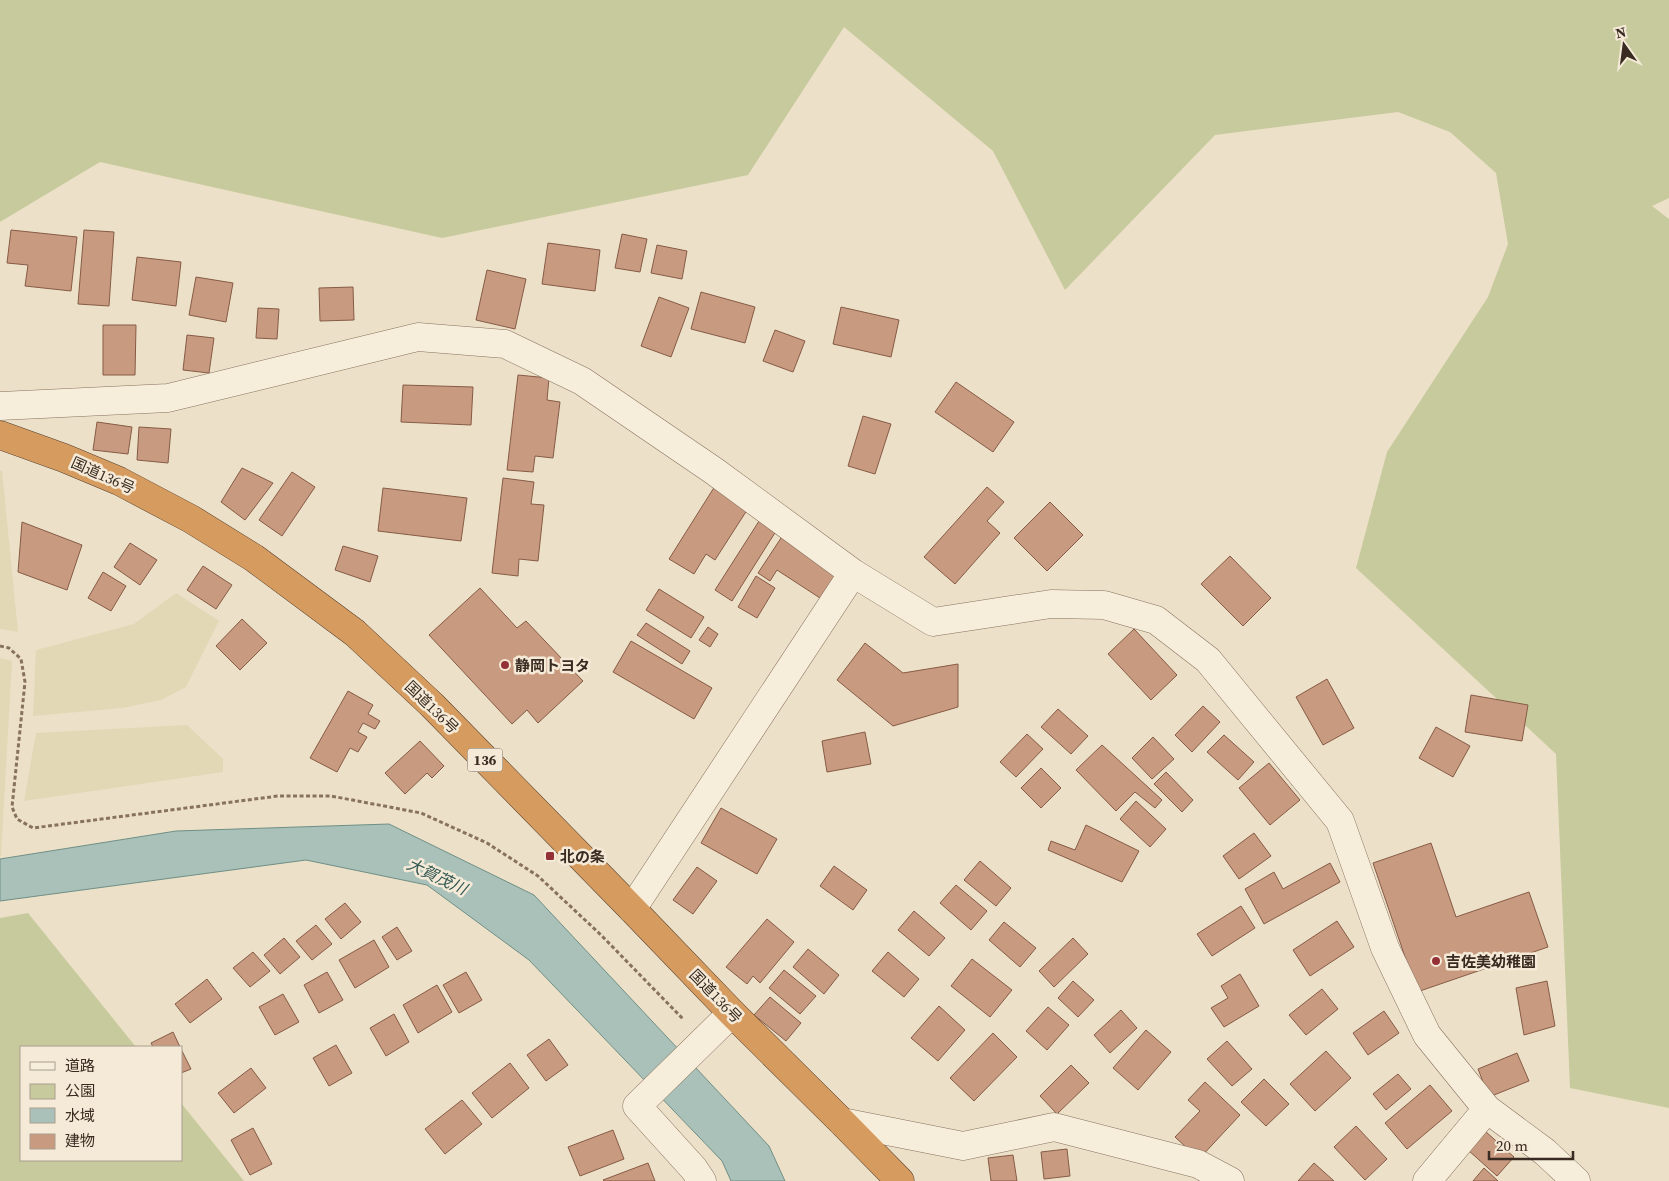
<svg xmlns="http://www.w3.org/2000/svg" width="1669" height="1181" font-family="'Source Serif 4','Noto Sans JP',serif">
	<style>
		.farmland { fill: #e2d8b5 }
		.green { fill: #c7ca9c }
		.water { fill: #a9c1b8; stroke: #6f8f85 }
		.building { fill: #c89a80; stroke: #865b45 }
		.lines { fill: none; stroke-linecap: round; stroke-linejoin: round }
		.minor-casing { stroke: #88725e; stroke-width: 29 }
		.highway-casing { stroke: #564131; stroke-width: 29 }
		.path { stroke: #88725e; stroke-width: 3; stroke-dasharray: 4 2.5; stroke-linecap: butt }
		.minor { stroke: #f7eddb; stroke-width: 28 }
		.highway { stroke: #d69b5e; stroke-width: 28 }
		.poi-dot { fill: #943136; stroke: #f4ead7; stroke-width: 2 }
		.labels { text-anchor: middle; dominant-baseline: central; stroke-width: 5; stroke-linejoin: round; paint-order: stroke }
		.shield { fill: #f4ead7; stroke: #716458; stroke-width: 1 }
		.shield-label { font-size: 14px; font-weight: bold; fill: #392b21 }
		.street-label { font-size: 15px; fill: #392b21; stroke: #f4ead7 }
		.poi-label { font-size: 15px; font-weight: bold; fill: #392b21; stroke: #f4ead7; text-anchor: start }
		.water-label { font-size: 16px; font-style: italic; fill: #315853; stroke: #f4ead7 }
	</style>
	<rect width="100%" height="100%" fill="#ece0c8"/>
	<!-- farmland -->
	<path class="farmland" d="M0,470L2,471L18,632L0,629Z
		M176,593L219,621L186,687L161,700L122,708L33,716L36,650L134,624Z
		M0,658L12,661L1,856H0Z
		M187,725L223,759V772L24,801L36,733Z"/>
	<!-- green -->
	<path class="green" d="M0,0H1669V198L1652,206L1669,219V1108L1570,1088L1556,754L1356,568L1387,452L1488,297L1508,244L1496,173L1450,132L1398,112L1215,135L1065,290L993,151L844,27L748,175L442,238L100,162L0,222Z
		M28,913L136,1047H21V1160H181V1103L244,1181H0V918Z"/>
	<!-- water -->
	<path class="water" d="M389,824L534,895L769,1146L785,1181H731L722,1161L529,960L427,885L306,860L0,901V859L176,831Z"/>
	<!-- building -->
	<path class="building" d="M11,230L77,237L71,291L25,286L28,265L7,263Z
		M84,230L114,232L109,306L78,304Z
		M622,234L647,239L640,272L615,268Z
		M548,243L600,250L595,291L542,284Z
		M657,245L687,251L682,279L651,273Z
		M137,257L181,262L176,306L132,300Z
		M487,270L526,279L515,329L476,320Z
		M196,277L233,283L226,322L189,315Z
		M353,287L354,320L320,321L319,288Z
		M701,292L755,307L745,343L691,329Z
		M659,297L689,308L671,357L641,346Z
		M841,307L899,320L891,357L833,344Z
		M258,308L279,309L277,339L256,338Z
		M103,325H136L135,375H103Z
		M775,330L805,341L793,372L763,361Z
		M187,335L214,338L209,373L183,370Z
		M518,375L549,378L547,400L560,402L553,458L535,456L533,472L507,470Z
		M956,382L1014,422L993,452L935,412Z
		M403,385L473,387L471,425L401,422Z
		M863,416L891,424L875,474L848,466Z
		M97,422L132,427L128,454L93,450Z
		M139,427L171,429L168,463L137,460Z
		M242,468L273,483L245,520L221,502Z
		M292,472L315,487L282,536L259,520Z
		M503,478L534,482L531,504L544,505L538,561L519,559L518,576L492,573Z
		M715,486L749,507L715,560L706,554L694,574L669,559Z
		M987,487L1004,502L987,521L1000,533L955,584L924,557Z
		M383,488L467,498L461,541L378,531Z
		M1050,502L1083,535L1047,571L1014,538Z
		M761,518L778,528L732,601L715,590Z
		M22,522L82,545L67,590L18,572Z
		M783,535L838,571L820,598L777,570L770,581L758,573Z
		M130,543L157,560L140,585L114,567Z
		M343,546L378,556L370,582L335,570Z
		M1230,556L1271,598L1243,626L1201,584Z
		M203,566L232,585L216,609L187,590Z
		M103,572L126,586L111,611L88,598Z
		M756,576L775,588L757,618L738,607Z
		M480,588L517,628L526,621L583,681L538,723L527,710L512,724L429,635Z
		M659,589L704,617L691,638L646,610Z
		M242,619L267,643L240,670L216,646Z
		M646,623L690,651L682,664L637,635Z
		M708,627L718,634L710,647L699,640Z
		M1134,629L1177,675L1151,700L1108,654Z
		M631,641L712,688L694,719L613,672Z
		M865,643L903,673L958,664V707L893,726L837,680Z
		M1327,679L1354,728L1323,745L1296,697Z
		M348,691L373,705L368,714L380,721L375,729L363,723L358,732L367,737L358,752L350,748L337,772L310,758Z
		M1471,695L1528,705L1522,741L1465,732Z
		M1203,706L1220,722L1192,752L1175,735Z
		M1058,709L1088,736L1071,754L1041,727Z
		M1436,727L1470,746L1453,777L1419,758Z
		M865,732L871,764L827,772L822,741Z
		M1027,734L1043,749L1016,777L1000,762Z
		M1224,735L1254,762L1238,780L1207,752Z
		M1153,737L1174,759L1152,779L1132,758Z
		M420,741L444,766L432,778L427,773L405,794L385,773Z
		M1102,745L1162,800L1155,808L1135,792L1116,811L1076,770Z
		M1269,763L1300,800L1270,825L1239,788Z
		M1041,768L1061,788L1041,808L1021,788Z
		M1166,772L1193,800L1182,812L1154,784Z
		M1136,801L1166,829L1150,847L1120,819Z
		M721,808L777,839L757,874L701,843Z
		M1086,825L1139,851L1122,882L1048,850L1051,841L1075,850Z
		M1254,833L1271,856L1239,879L1223,856Z
		M1431,843L1456,917L1529,892L1548,947L1417,992L1373,863Z
		M980,861L1011,888L996,906L964,880Z
		M1330,863L1340,882L1264,924L1245,889L1274,872L1283,889Z
		M834,866L867,890L853,910L820,886Z
		M697,867L717,881L693,914L673,900Z
		M956,885L987,911L971,930L940,903Z
		M345,903L361,922L341,939L325,919Z
		M1241,906L1255,928L1212,956L1197,934Z
		M914,911L945,938L929,956L898,930Z
		M767,919L794,942L760,983L753,976L747,984L726,967Z
		M1337,921L1354,947L1310,976L1293,950Z
		M1004,922L1036,948L1020,967L989,940Z
		M316,925L332,944L312,960L296,941Z
		M397,927L412,951L397,960L382,937Z
		M284,938L300,957L280,974L264,955Z
		M1073,938L1088,954L1054,987L1039,971Z
		M374,940L389,967L355,988L339,960Z
		M808,949L839,975L824,994L793,967Z
		M253,952L270,971L250,987L233,968Z
		M888,952L919,979L904,997L872,971Z
		M972,959L1012,990L990,1017L951,986Z
		M784,970L816,996L800,1014L769,988Z
		M327,972L343,1000L319,1013L304,985Z
		M466,972L482,1000L459,1013L443,985Z
		M1240,974L1259,1006L1224,1027L1211,1008L1228,998L1221,986Z
		M207,979L222,999L190,1023L175,1004Z
		M1073,981L1094,1000L1078,1017L1058,998Z
		M1547,981L1555,1026L1524,1035L1516,988Z
		M437,985L452,1012L418,1033L403,1005Z
		M1322,989L1338,1009L1306,1035L1289,1015Z
		M283,994L299,1022L275,1035L259,1007Z
		M770,997L801,1023L786,1041L754,1015Z
		M939,1006L965,1030L938,1061L911,1038Z
		M1048,1007L1069,1025L1047,1050L1026,1031Z
		M1121,1010L1137,1028L1110,1053L1094,1035Z
		M1384,1011L1399,1033L1368,1055L1353,1033Z
		M394,1014L409,1042L386,1056L370,1028Z
		M1146,1030L1171,1052L1138,1090L1113,1068Z
		M173,1032L180,1047H153L151,1043Z
		M993,1033L1017,1057L974,1101L950,1078Z
		M549,1039L568,1065L546,1081L527,1055Z
		M1227,1041L1252,1069L1232,1086L1207,1059Z
		M336,1045L352,1073L329,1086L313,1058Z
		M181,1049L191,1069L181,1073Z
		M1326,1051L1351,1078L1315,1111L1290,1084Z
		M1517,1053L1529,1081L1489,1097L1478,1069Z
		M510,1063L529,1088L492,1118L472,1093Z
		M1071,1065L1089,1083L1057,1114L1040,1096Z
		M251,1068L266,1088L234,1113L218,1093Z
		M1398,1074L1411,1089L1386,1110L1373,1094Z
		M1264,1079L1289,1104L1266,1126L1241,1102Z
		M1205,1082L1240,1115L1199,1159L1175,1137L1200,1111L1188,1100Z
		M1430,1085L1452,1111L1407,1149L1385,1123Z
		M462,1100L482,1124L445,1154L425,1129Z
		M1356,1126L1387,1159L1365,1180L1334,1147Z
		M253,1128L272,1164L250,1175L231,1140Z
		M613,1130L624,1159L580,1176L568,1147Z
		M1485,1131L1514,1157L1497,1176L1468,1150Z
		M1067,1149L1070,1176L1044,1179L1041,1152Z
		M1013,1155L1017,1181H991L988,1158Z
		M648,1163L655,1181H604L603,1180Z
		M1314,1163L1334,1181H1298Z
		M1484,1168L1498,1181H1473Z"/>
	<g class="lines">
		<defs>
			<path id="minor" d="M0,406L168,398L418,337L505,344L582,381L714,471L853,573L933,622L1051,604L1104,605L1156,620L1208,660L1340,821L1385,948L1427,1035L1487,1109L1545,1152L1576,1181
				M632,909L853,573
				M842,1122L963,1146L1054,1127L1198,1164L1230,1181
				M702,1181L694,1169L637,1106L732,1013
				M1427,1181L1487,1109"/>
			<path id="highway" d="M0,435L64,458L119,481L191,519L254,558L355,633L432,705L632,909L732,1013L842,1122L900,1181"/>
		</defs>
		<!-- minor casing -->
		<use href="#minor" class="minor-casing"/>
		<!-- highway casing -->
		<use href="#highway" class="highway-casing"/>
		<!-- path -->
		<path class="path" d="M0,646L9,648L21,659L25,682L12,807L17,819L33,828L278,796H331L421,813L487,843L538,876L601,935L684,1020"/>
		<!-- minor -->
		<use href="#minor" class="minor"/>
		<!-- highway -->
		<use href="#highway" class="highway"/>
	</g>
	<!-- markers -->
	<g class="poi-dot">
		<circle cx="505" cy="665" r="5"/>
		<rect x="545" y="851" width="10" height="10" rx="2.5"/>
		<circle cx="1436" cy="961" r="5"/>
	</g>
	<g class="labels">
		<!-- shield labels -->
		<rect class="shield" x="467.5" y="748.5" width="35" height="23" rx="4"/>
		<g class="shield-label">
			<text x="485" y="760">136</text>
		</g>
		<!-- street labels -->
		<g class="street-label">
			<text transform="translate(103 475) rotate(24)">国道136号</text>
			<text transform="translate(432 707) rotate(44)">国道136号</text>
			<text transform="translate(716 996) rotate(46)">国道136号</text>
		</g>
		<!-- poi labels -->
		<g class="poi-label">
			<text x="515" y="665">静岡トヨタ</text>
			<text x="560" y="856">北の条</text>
			<text x="1446" y="961">吉佐美幼稚園</text>
		</g>
		<!-- water labels -->
		<g class="water-label">
			<text transform="translate(437 876) rotate(25)">大賀茂川</text>
		</g>
	</g>
	<!-- legend -->
	<rect x="20" y="1046" width="162" height="115" fill="#f4ead7" stroke="#a99e8e"/>
	<rect x="30" y="1062" width="25" height="8" fill="#f7eddb" stroke="#a99e8e"/>
	<text x="65" y="1071" font-size="15" fill="#392b21">道路</text>
	<rect x="30" y="1084" width="25" height="15" fill="#c7ca9c" stroke="#a99e8e"/>
	<text x="65" y="1096" font-size="15" fill="#392b21">公園</text>
	<rect x="30" y="1108" width="25" height="15" fill="#a9c1b8" stroke="#a99e8e"/>
	<text x="65" y="1121" font-size="15" fill="#392b21">水域</text>
	<rect x="30" y="1134" width="25" height="15" fill="#c89a80" stroke="#a99e8e"/>
	<text x="65" y="1146" font-size="15" fill="#392b21">建物</text>
	<!-- north arrow -->
	<g transform="translate(1624 45) rotate(346)" stroke="#f4ead7" stroke-width="4" paint-order="stroke">
	<path d="M0-4L9 19L0 12L-9 19Z" fill="#392b21"/>
	<text y="-8" font-size="14" font-weight="bold" text-anchor="middle" fill="#392b21">N</text>
	</g>
	<!-- scale -->
	<path d="M1489 1151v8h84v-8" fill="none" stroke="#392b21" stroke-width="2.5"/>
	<text x="1496" y="1151" font-size="15" fill="#392b21" stroke="#f4ead7" stroke-width="4" paint-order="stroke">20 m</text>
</svg>
